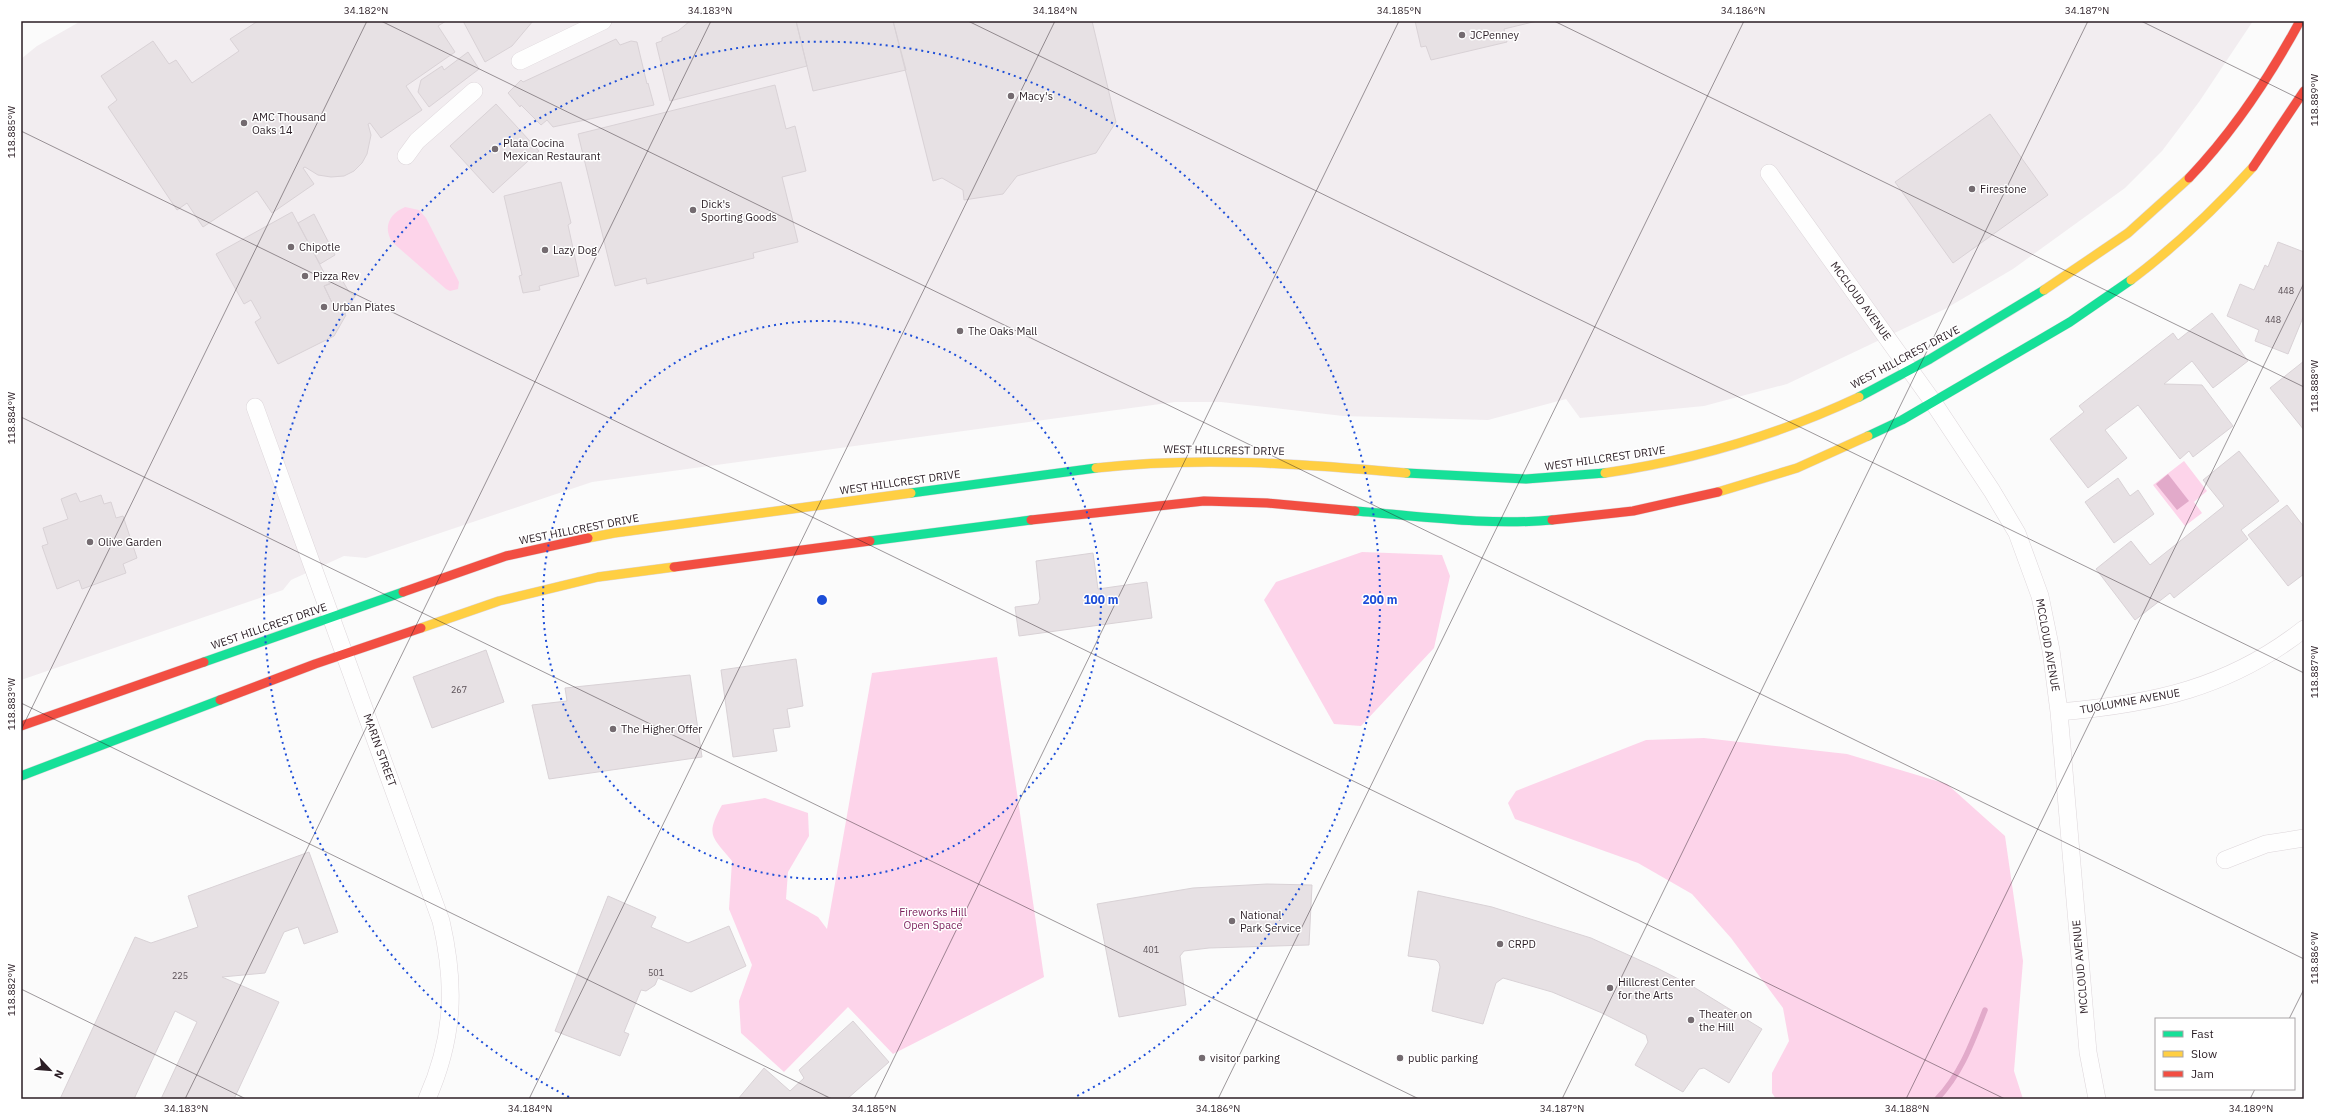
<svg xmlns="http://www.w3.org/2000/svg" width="2325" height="1120" font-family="'IBM Plex Sans',sans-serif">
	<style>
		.built { fill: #f2edf0 }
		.green { fill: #fdd4ea }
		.water { fill: #e2aaca }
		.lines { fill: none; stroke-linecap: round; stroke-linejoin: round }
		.stream { stroke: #e2aaca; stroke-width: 5.5 }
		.building { fill: #e7e1e4; stroke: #d9d2d6 }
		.street-casing { stroke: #ddd6da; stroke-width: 18 }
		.fast-casing { stroke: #ddd6da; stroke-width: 10 }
		.slow-casing { stroke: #ddd6da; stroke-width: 10 }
		.jam-casing { stroke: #ddd6da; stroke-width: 10 }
		.street { stroke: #fefefe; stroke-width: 17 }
		.fast { stroke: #16e098; stroke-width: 9 }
		.slow { stroke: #ffcf43; stroke-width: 9 }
		.jam { stroke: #f24e42; stroke-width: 9 }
		.ticks { fill: none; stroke: #2b1e25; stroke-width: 1; stroke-opacity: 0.45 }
		.ring { fill: none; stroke: #1d4ed8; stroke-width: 2; stroke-dasharray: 2 4 }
		.poi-dot { fill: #746b70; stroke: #fff; stroke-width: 1.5 }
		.labels { text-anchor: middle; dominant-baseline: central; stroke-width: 3; stroke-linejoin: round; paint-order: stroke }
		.number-label { font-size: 9px; fill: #5a4f55 }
		.poi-label { font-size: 11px; fill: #2b1e25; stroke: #fff; text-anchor: start }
		.street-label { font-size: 11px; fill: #2b1e25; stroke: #fff }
		.park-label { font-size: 11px; fill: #791c59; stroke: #fff }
		.centre { fill: #1d4ed8; stroke: #fff; stroke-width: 2 }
		.ring-label { font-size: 12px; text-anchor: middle; font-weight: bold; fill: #1d4ed8; stroke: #fff; stroke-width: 3; stroke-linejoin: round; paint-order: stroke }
		.neatline { fill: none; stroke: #2b1e25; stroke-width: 1.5 }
		.ticks-label { font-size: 10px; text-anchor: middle; fill: #2b1e25 }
	</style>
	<rect width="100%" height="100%" fill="#fbfbfb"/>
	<!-- built -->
	<path class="built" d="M81,21H2253L2199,102L2162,151L2125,188L2013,269L1945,309L1787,384L1704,406L1580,418L1566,399L1488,420L1343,416L1221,402H1175L592,482L366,558L344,556L291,580L283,590L21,680V59L37,46Z"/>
	<!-- green -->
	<path class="green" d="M405,207L419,210L426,218L459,282L458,289L450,291L446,289L392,242C383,227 389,214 405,207Z
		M2184,461L2207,491L2194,502L2202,513L2185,526L2153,485Z
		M1362,552L1442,555L1450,576L1434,648L1361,726L1334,724L1264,600L1276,582Z
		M997,657L1044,977L893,1054L848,1007L784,1072L741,1033L739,1001L752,965L729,909L732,861C712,836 705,836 722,805L765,798L808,813L809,836L788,872L786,899L818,917L827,929L872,673Z
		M1704,738L1847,754L1947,784L2005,836L2023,961L2014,1071L2023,1099H1776L1772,1093V1073L1789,1041L1783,1008L1731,938L1692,894L1638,863L1515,819L1508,803L1516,791L1646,740Z"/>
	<!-- water -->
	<path class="water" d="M2168,474L2189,501L2177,510L2156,484Z"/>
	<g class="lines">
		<!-- stream -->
		<path class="stream" d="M1937,1099C1961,1074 1972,1043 1985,1010"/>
	</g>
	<!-- building -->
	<path class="building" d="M258,21H446L438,26L455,52L406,86L422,110L381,138L370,123L368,124L371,135L367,154L362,163L354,171L344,176L331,177L318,175L305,167L303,168L314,184L272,213L257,191L203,227L187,203L177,210L108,107L117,100L101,76L153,41L169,64L176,60L192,83L239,51L230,39Z
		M463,21H533L512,46L485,62Z
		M690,21H796L807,66L670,101L656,43L662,41V38L678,31Z
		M796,21H893L906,70L813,91Z
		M893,21H1092L1116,122L1096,153L1017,176L1003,194L964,200L963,190L942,178L933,181Z
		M1415,21H1537L1504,29L1507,42L1431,60L1426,46L1421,47Z
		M616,39L620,45L631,41L637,42L647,84L648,83L654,105L553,127L547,120L541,125L521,105L520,107L508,93L521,80L523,82Z
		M468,52L479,69L429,107L418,92L421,80L442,66L444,70Z
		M775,85L786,129L795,126L806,171L782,177L798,242L753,253L754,258L647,284L646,278L615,286L578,134Z
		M496,104L539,151L493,193L450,146Z
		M1990,114L2048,195L1953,263L1895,182Z
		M561,182L571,223L568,225L579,276L539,286L540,290L523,293L519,276L522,275L504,196Z
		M292,212L330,284L324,286L334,307L346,315L334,336L278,364L255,322L261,318L251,300L244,304L216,254Z
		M314,214L335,255L320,264L298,223Z
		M2278,242L2304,252V315L2288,354L2255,341L2259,330L2227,316L2240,284L2254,290L2265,265L2268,267Z
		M341,278L349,292L355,296L345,314L334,307L324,286Z
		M2212,313L2248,361L2213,388L2192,361L2164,384L2202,385L2233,426L2193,457L2189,451L2180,459L2138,405L2105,430L2127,458L2088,488L2050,439L2084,412L2079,406L2173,333L2178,340Z
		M2304,361V430L2270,388Z
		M2239,451L2279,501L2241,530L2248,539L2174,598L2170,593L2135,620L2096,569L2131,541L2150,565L2224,506L2203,480Z
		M2118,478L2130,496L2138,490L2154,514L2114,543L2085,502Z
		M76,493L80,502L101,495L104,504L111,502L116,518L123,516L137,558L123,564L126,573L82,589L79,580L57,589L42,546L48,544L43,528L68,519L61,499Z
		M2287,505L2304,527V574L2288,586L2248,535Z
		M1093,553L1098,589L1147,582L1152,618L1019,636L1015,607L1038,604L1040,599L1036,561Z
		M486,650L504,702L432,728L413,677Z
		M796,659L803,706L787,709L790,727L773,729L777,751L733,757L721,670Z
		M690,675L702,757L549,779L532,705L567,701L565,688Z
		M309,852L338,932L304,944L298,927L284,932L265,973L222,977L279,1002L234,1099H161L197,1022L175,1011L134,1099H60L135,937L151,943L198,927L188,896Z
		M1267,884L1312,885L1309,945L1209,948L1184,951L1180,956L1186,1005L1119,1017L1097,904L1193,888Z
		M1418,891L1492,907L1591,938L1657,968L1692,986L1762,1029L1729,1083L1704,1068L1699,1069L1683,1092L1635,1065L1648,1042L1646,1035L1602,1013L1552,992L1503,978L1496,983L1483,1024L1432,1011L1440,967L1439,963L1436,960L1408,956Z
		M608,896L656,917L651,927L688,943L729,926L746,966L691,992L658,978L655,985L646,991L641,990L624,1032L629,1034L620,1056L555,1031Z
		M853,1021L889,1062L847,1099H829L826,1096L823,1099H738L764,1068L790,1091L804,1078L799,1070Z"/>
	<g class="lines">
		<defs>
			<path id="street" d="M520,61L603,21
				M406,156L417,141L474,91
				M1769,173L1933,402L1992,491L2017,533L2040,596L2051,650L2059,712L2088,1052L2097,1099
				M255,407L441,921C456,986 454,1038 427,1099
				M2059,712C2153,704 2229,688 2304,629
				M2225,860L2266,844L2304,838"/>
			<path id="fast" d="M1859,397L1930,359L2044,290
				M1868,436L1902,420L2070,322L2131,280
				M1406,473L1526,479L1605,473
				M911,493L1096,468
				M1355,511C1420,516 1486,526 1552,520
				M870,541L1031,520
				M204,662L403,592
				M21,776L220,700"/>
			<path id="slow" d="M2131,280C2176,246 2215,209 2253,167
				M2044,290L2128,233L2189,178
				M1096,468C1200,456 1302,464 1406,473
				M1605,473C1694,460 1778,435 1859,397
				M1718,492L1797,468L1868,436
				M588,538L614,533L911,493
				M421,628L499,601L598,577L674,567"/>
			<path id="jam" d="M2253,167L2304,91
				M2189,178C2234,131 2269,78 2300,21
				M1031,520L1204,501L1267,503L1355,511
				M1552,520L1633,511L1718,492
				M674,567L870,541
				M403,592L506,556L588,538
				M220,700L315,664L421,628
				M21,726L204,662"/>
		</defs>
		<!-- street casing -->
		<use href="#street" class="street-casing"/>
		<!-- fast casing -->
		<use href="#fast" class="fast-casing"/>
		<!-- slow casing -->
		<use href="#slow" class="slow-casing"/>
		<!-- jam casing -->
		<use href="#jam" class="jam-casing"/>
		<!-- street -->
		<use href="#street" class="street"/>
		<!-- fast -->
		<use href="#fast" class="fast"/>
		<!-- slow -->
		<use href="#slow" class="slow"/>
		<!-- jam -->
		<use href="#jam" class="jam"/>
	</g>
	<!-- ticks -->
	<path class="ticks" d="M381,21L2304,959M968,21L2304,673M1554,21L2304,387M2141,21L2304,101M21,24L23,21M21,131L2005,1099M21,417L1419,1099M21,703L832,1099M21,730L367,21M21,989L246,1099M2289,1019L2304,989M185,1099L711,21M529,1099L1055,21M874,1099L1399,21M1218,1099L1744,21M1562,1099L2088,21M1906,1099L2304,283M2250,1099L2255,1089"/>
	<!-- distance rings -->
	<g class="ring">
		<circle cx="822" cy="600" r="279"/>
		<path d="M569 1097A558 558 0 1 1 1075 1097"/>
	</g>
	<!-- markers -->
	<g class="poi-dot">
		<circle cx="1462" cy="35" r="4"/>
		<circle cx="1011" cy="96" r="4"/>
		<circle cx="244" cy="123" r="4"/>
		<circle cx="495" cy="149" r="4"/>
		<circle cx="1972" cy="189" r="4"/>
		<circle cx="693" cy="210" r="4"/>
		<circle cx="291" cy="247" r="4"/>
		<circle cx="545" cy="250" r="4"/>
		<circle cx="305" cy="276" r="4"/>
		<circle cx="324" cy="307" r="4"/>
		<circle cx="960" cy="331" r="4"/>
		<circle cx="90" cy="542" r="4"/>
		<circle cx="613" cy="729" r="4"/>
		<circle cx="1232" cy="921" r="4"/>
		<circle cx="1500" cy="944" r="4"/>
		<circle cx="1610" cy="988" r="4"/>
		<circle cx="1691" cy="1020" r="4"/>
		<circle cx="1202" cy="1058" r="4"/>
		<circle cx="1400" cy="1058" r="4"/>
	</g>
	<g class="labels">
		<!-- number labels -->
		<g class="number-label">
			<text x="2286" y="290">448</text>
			<text x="2273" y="319">448</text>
			<text x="459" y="689">267</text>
			<text x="1151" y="949">401</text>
			<text x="656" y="972">501</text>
			<text x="180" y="975">225</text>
		</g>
		<!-- poi labels -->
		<g class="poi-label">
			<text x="1470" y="35">JCPenney</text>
			<text x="1019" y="96">Macy's</text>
			<text x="252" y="117">AMC Thousand<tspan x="252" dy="13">Oaks 14</tspan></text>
			<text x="503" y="143">Plata Cocina<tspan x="503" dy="13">Mexican Restaurant</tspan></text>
			<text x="1980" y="189">Firestone</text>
			<text x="701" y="204">Dick's<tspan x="701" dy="13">Sporting Goods</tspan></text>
			<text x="299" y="247">Chipotle</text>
			<text x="553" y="250">Lazy Dog</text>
			<text x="313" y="276">Pizza Rev</text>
			<text x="332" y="307">Urban Plates</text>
			<text x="968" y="331">The Oaks Mall</text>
			<text x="98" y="542">Olive Garden</text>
			<text x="621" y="729">The Higher Offer</text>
			<text x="1240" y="915">National<tspan x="1240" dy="13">Park Service</tspan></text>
			<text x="1508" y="944">CRPD</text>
			<text x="1618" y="982">Hillcrest Center<tspan x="1618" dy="13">for the Arts</tspan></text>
			<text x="1699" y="1014">Theater on<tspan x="1699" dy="13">the Hill</tspan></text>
			<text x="1210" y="1058">visitor parking</text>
			<text x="1408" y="1058">public parking</text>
		</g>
		<!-- street labels -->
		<g class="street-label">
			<text transform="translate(1861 301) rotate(54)">MCCLOUD AVENUE</text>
			<text transform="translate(1905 357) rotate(-28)">WEST HILLCREST DRIVE</text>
			<text transform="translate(1224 450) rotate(1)">WEST HILLCREST DRIVE</text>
			<text transform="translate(1605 458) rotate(-8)">WEST HILLCREST DRIVE</text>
			<text transform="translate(900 482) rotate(-8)">WEST HILLCREST DRIVE</text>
			<text transform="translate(579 529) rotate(-11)">WEST HILLCREST DRIVE</text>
			<text transform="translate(269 626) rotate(-19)">WEST HILLCREST DRIVE</text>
			<text transform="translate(2048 645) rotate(80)">MCCLOUD AVENUE</text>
			<text transform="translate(2130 701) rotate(-10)">TUOLUMNE AVENUE</text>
			<text transform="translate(380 750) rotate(70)">MARIN STREET</text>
			<text transform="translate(2080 967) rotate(-95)">MCCLOUD AVENUE</text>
		</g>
		<!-- park labels -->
		<g class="park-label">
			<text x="933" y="912">Fireworks Hill<tspan x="933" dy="13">Open Space</tspan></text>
		</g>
	</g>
	<circle cx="822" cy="600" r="6" class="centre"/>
	<g class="ring-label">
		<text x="1101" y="604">100 m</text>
		<text x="1380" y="604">200 m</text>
	</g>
	<!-- border -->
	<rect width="2325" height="1120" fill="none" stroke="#ffffff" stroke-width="44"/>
	<!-- legend -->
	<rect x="2155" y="1018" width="140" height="72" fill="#ffffff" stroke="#aaa5a8"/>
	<rect x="2163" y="1031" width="20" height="6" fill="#16e098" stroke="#aaa5a8"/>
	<text x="2191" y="1038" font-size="12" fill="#2b1e25">Fast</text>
	<rect x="2163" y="1051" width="20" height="6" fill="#ffcf43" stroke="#aaa5a8"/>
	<text x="2191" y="1058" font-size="12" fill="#2b1e25">Slow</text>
	<rect x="2163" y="1071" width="20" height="6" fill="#f24e42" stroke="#aaa5a8"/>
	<text x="2191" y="1078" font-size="12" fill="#2b1e25">Jam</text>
	<!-- north arrow -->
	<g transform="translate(50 1070) rotate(116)" stroke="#ffffff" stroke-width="3" paint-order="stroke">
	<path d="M0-3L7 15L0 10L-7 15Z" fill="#2b1e25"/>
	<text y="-6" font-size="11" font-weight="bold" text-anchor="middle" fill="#2b1e25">N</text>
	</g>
	<rect x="22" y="22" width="2281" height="1076" class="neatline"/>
	<g class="ticks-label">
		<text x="366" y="14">34.182°N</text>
		<text x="710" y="14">34.183°N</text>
		<text x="1055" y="14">34.184°N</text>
		<text x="1399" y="14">34.185°N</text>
		<text x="1743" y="14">34.186°N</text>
		<text x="2087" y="14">34.187°N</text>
		<text transform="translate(2314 100) rotate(-90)" y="4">118.889°W</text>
		<text transform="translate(11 132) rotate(-90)" y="4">118.885°W</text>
		<text transform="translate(2314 386) rotate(-90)" y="4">118.888°W</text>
		<text transform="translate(11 418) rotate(-90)" y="4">118.884°W</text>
		<text transform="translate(2314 672) rotate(-90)" y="4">118.887°W</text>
		<text transform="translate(11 704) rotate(-90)" y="4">118.883°W</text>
		<text transform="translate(2314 958) rotate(-90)" y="4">118.886°W</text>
		<text transform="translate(11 990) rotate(-90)" y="4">118.882°W</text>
		<text x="186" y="1112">34.183°N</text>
		<text x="530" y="1112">34.184°N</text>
		<text x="874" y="1112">34.185°N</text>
		<text x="1218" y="1112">34.186°N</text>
		<text x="1562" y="1112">34.187°N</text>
		<text x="1907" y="1112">34.188°N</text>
		<text x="2251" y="1112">34.189°N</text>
	</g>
</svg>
